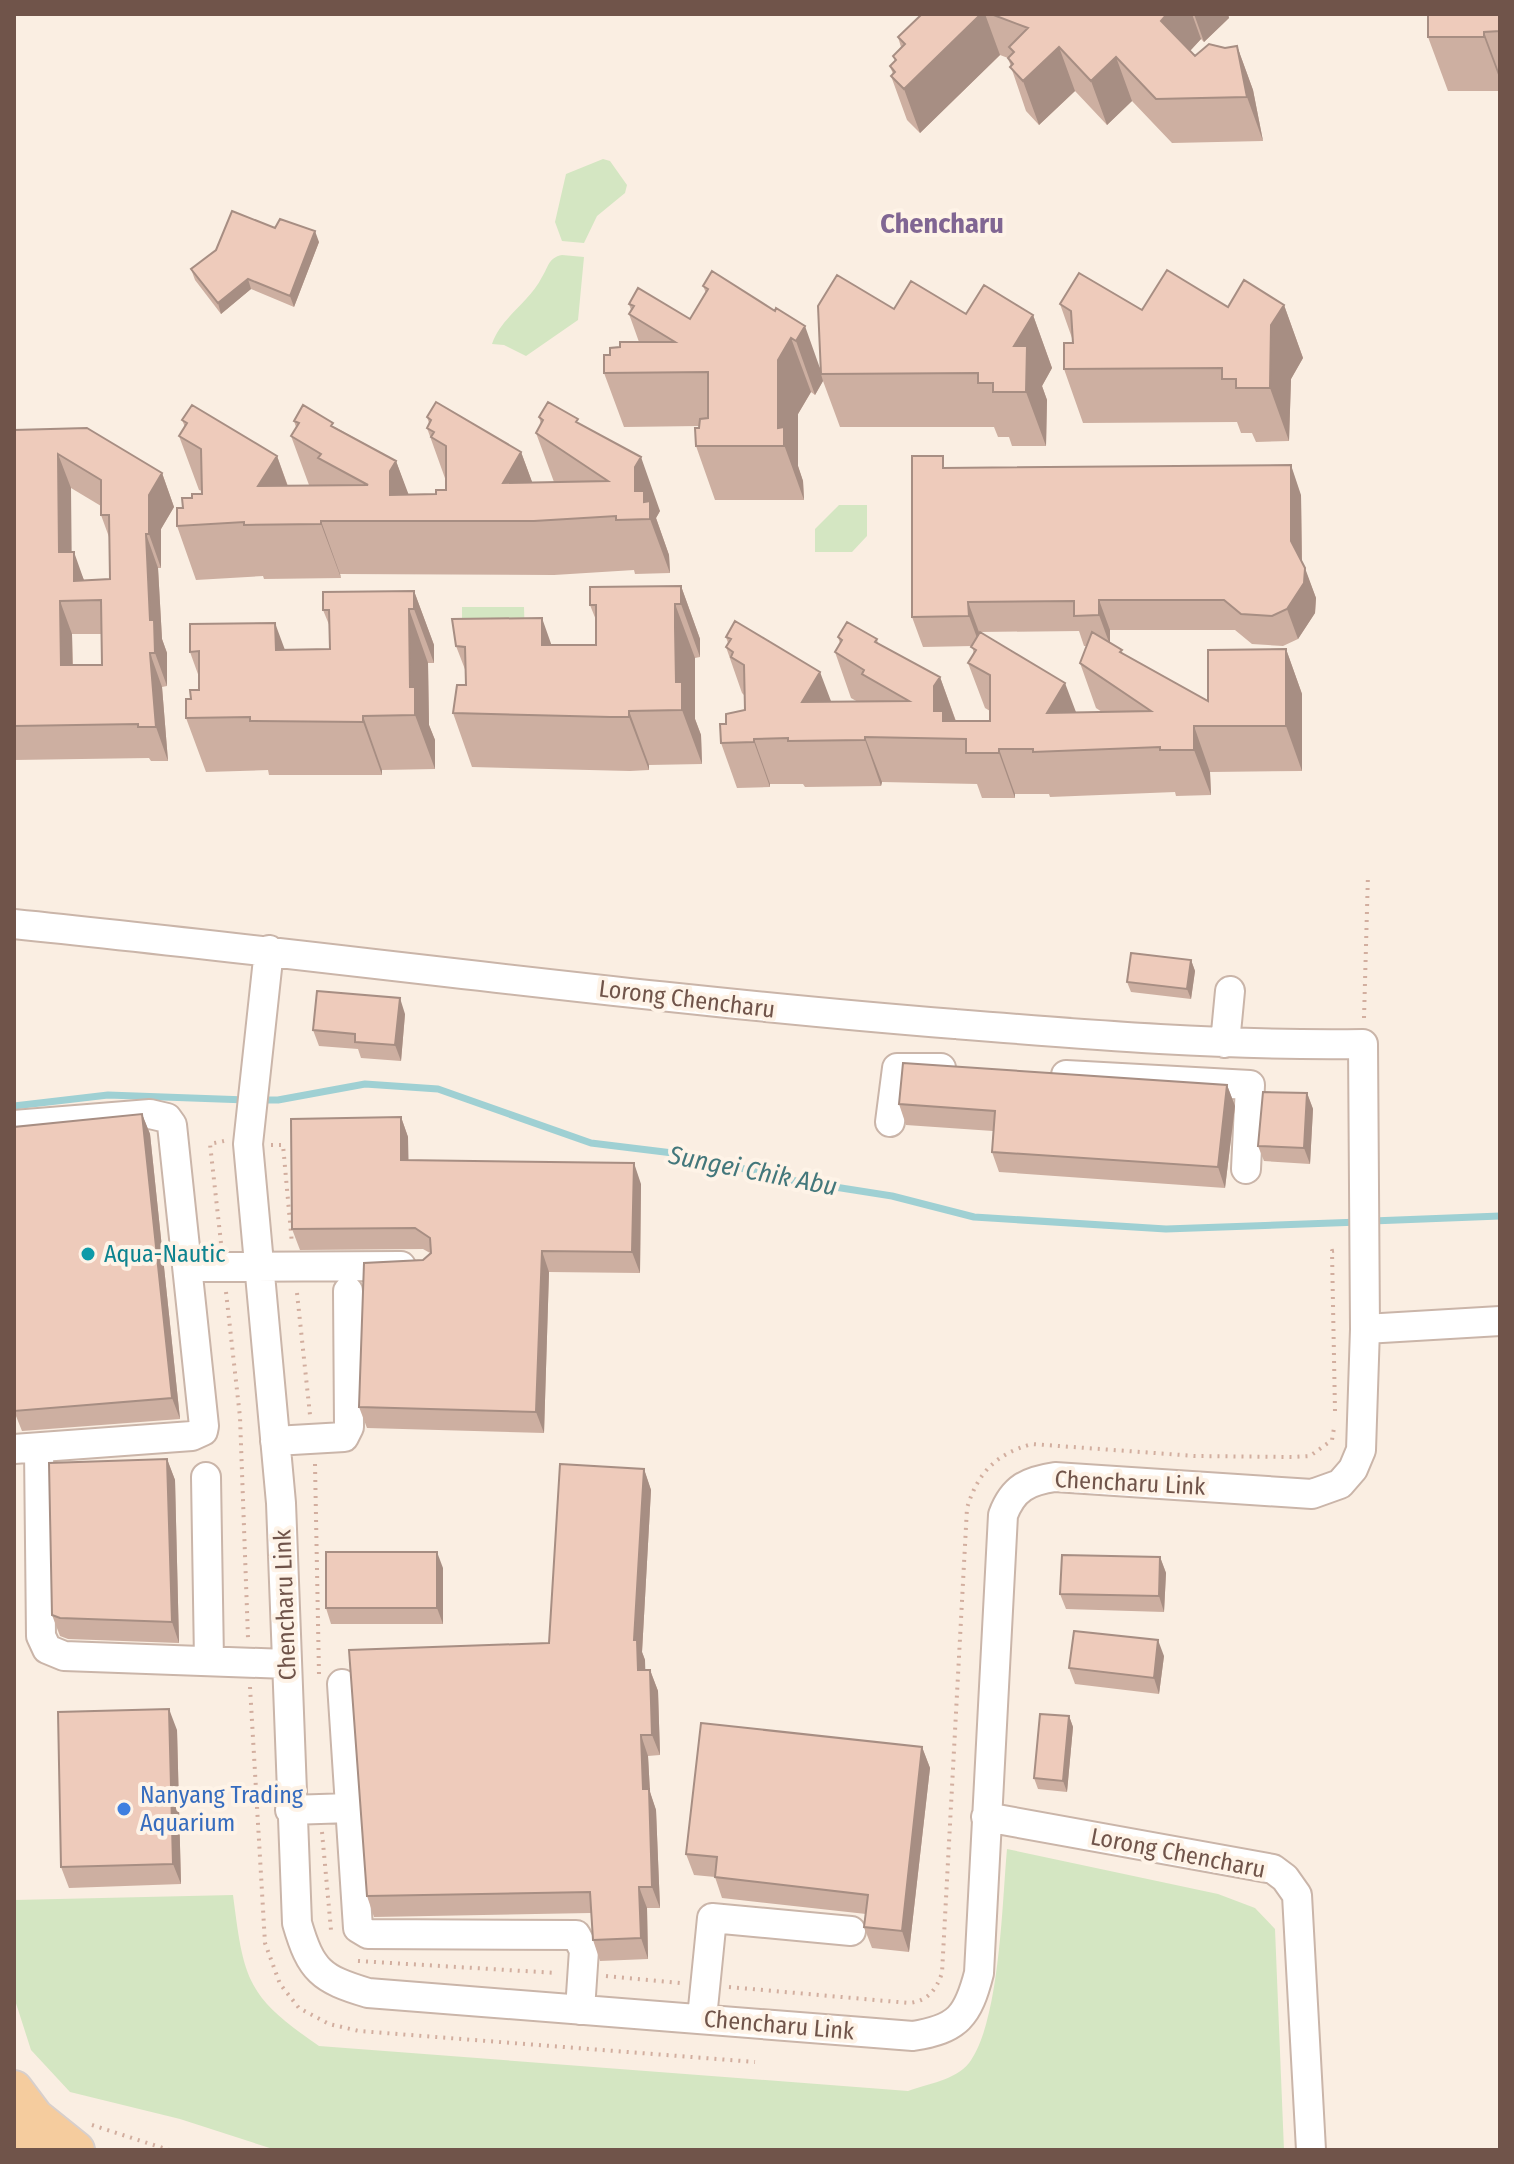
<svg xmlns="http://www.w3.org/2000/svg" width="1514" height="2164" font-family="'Fira Sans Condensed',sans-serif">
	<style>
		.green { fill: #d4e6c2 }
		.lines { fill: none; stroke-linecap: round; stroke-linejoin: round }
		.stream { stroke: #9fd0d3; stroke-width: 7 }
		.minor-casing { stroke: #cab5a9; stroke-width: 32 }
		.major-casing { stroke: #d7cfcc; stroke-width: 40 }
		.path { stroke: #d2ae9f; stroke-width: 4; stroke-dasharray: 2 6; stroke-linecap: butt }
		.minor { stroke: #fff; stroke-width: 28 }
		.major { stroke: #f5cc9e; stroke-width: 36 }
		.wall { fill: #cdafa1; fill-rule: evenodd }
		.shaded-wall { fill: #a78e83 }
		.building { fill: #eecbbb; stroke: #a78e83; stroke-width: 2; fill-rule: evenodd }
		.culture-dot { fill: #0f9aa8; stroke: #fef3e7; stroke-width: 3 }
		.shop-dot { fill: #3f7fe0; stroke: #fef3e7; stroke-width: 3 }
		.labels { text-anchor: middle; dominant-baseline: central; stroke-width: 8; stroke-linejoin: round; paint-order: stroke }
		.street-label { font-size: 24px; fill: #70544a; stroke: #fef3e7 }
		.culture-label { font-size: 24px; fill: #0d838f; stroke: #fef3e7; text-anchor: start }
		.shop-label { font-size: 24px; fill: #366cbe; stroke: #fef3e7; text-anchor: start }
		.water-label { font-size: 26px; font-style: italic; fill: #43777b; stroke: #fef3e7 }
		.quarter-label { font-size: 28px; font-weight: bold; fill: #806693; stroke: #fef3e7 }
	</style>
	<rect width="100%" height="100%" fill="#faeee2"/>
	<!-- green -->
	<path class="green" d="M603,159L610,161L627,185L625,193L597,216L584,243L562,241L555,222L566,174Z
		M562,255L584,257L578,320L526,356L504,345L492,344C501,317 529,303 542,277C549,266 548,258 562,255Z
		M839,505H867V536L852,552H815V529Z
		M462,607H524L525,641L462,638Z
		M1007,1849L1218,1894L1255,1908L1275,1929L1284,2150H276L180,2119L70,2092L31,2050L14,1997V1900L233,1895C244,1980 246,1996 319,2046L908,2091C927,2084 956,2080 969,2063C1000,2022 1002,1902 1007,1849Z"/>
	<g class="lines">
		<!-- stream -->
		<path class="stream" d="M259,1100H278L365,1084L438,1089L591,1143L689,1155L784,1179L892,1196L974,1217L1166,1229L1360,1222
			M14,1106L108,1095L247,1100
			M1372,1221L1500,1216"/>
		<defs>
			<path id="minor" d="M14,924C328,956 641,999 955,1024C1091,1035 1226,1046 1363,1044L1365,1329L1361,1450L1353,1469L1340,1484L1312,1494L1055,1477C1028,1481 1013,1488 1003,1515L979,1973C968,2016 958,2029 913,2036L368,1993C321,1979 311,1971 297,1923L281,1503L248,1144L269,950
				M1225,1043L1230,991
				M1066,1075L1250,1085L1246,1169
				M890,1122L897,1068H941
				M14,1125L150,1114L167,1118L172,1125L204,1426L203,1431L192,1436L14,1449
				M189,1267L401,1266
				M1365,1329L1500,1321
				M275,1441L344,1437L349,1427L348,1291
				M39,1449L41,1636L47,1649L64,1656L287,1664
				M206,1477L209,1660
				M342,1684L358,1928L368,1934L576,1935L584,1950L580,2010
				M290,1810L350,1808
				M986,1817L1273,1869L1285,1878L1297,1895L1311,2150
				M702,2018L712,1918L851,1931"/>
			<path id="major" d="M14,2089L35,2117L76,2150
				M14,2140L45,2150"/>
		</defs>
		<!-- minor casing -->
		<use href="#minor" class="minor-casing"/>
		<!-- major casing -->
		<use href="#major" class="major-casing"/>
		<!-- path -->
		<path class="path" d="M1364,1018L1368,874
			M271,1145H283L292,1244
			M221,1243L210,1144L224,1141
			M226,1292L240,1417L248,1638
			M297,1293L310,1415
			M1335,1411L1332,1251L1339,1250
			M315,1464L319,1675
			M250,1687L265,1943L280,1984L299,2008L329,2024L359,2031L755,2062
			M322,1832L331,1930
			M358,1961L557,1973
			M606,1976L680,1983
			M729,1987L909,2003C928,2001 936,1990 942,1973L967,1508C978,1472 996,1454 1032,1444L1195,1456L1293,1457L1310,1456L1332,1440L1334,1428
			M92,2125L169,2150"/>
		<!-- minor -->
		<use href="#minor" class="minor"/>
		<!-- major -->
		<use href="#major" class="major"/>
	</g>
	<!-- wall -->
	<path class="wall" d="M922,14H1228L1229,18L1204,42L1201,39L1190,51L1195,56L1225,48L1237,46L1253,90L1263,141L1172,143L1132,101L1107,125L1075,91L1039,125L1026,111L1008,58L1000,55L920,133L907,120L891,76L893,74L890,66L895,61L893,56L901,47L898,37Z
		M1500,14V91H1448L1428,37Z
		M275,228L319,242L294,307L251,289L221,314L195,280L191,269Z
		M703,286L775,311L820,368L894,309L966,314L1033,315L1052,368L1042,386L1047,400L1046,446H1012L1009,437H998L994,427H840L823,381L815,395L811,392L798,414V466L803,481L804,500H715L696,446L699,426L624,427L604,373L610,355L620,347L639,342L629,314L631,310L629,304L690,319L706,293Z
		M1060,304L1142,310L1284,305L1303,358L1291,379L1289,441L1256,442L1252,433H1241L1237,422L1083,423L1064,369L1073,343L1072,338Z
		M427,417L521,452L532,482H554L536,433L541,424L539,417L579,424L660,511L656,518L669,555L670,573L635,574L634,570L554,575L340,574L341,578L264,579L263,576L196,580L177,526L183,508L192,498L202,494V491L199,490L179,436L185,427L182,420L277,456L288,486L309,485L291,436L296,427L294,421L335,427L396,461L408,495L436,494L446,490V481L427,428L429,423Z
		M14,430L162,473L174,507L161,529V568H158L162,639L167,653V686L162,687L168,761H151L149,758L14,760ZM71,488L101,506V515L109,537L110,579L84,580L71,552ZM72,634H101L102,665H73Z
		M948,468L1301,495L1302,562L1316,598L1315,613L1298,639L1283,646L1252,644L1235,630H1110V643L1123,654L1208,701L1286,649L1302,694V771L1210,772L1211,795L1176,796L1175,792L1050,797L1049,794H1015V798H982L977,784L882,782L881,786L805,787L803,784H770V787L737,788L721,743L726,724L745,710V696L742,693L726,647L728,643L726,637L831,702H858L851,698L835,652L840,643L838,637L877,639L878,644L940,677L956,721H990V711L985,708L968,663L974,654L972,646L923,647L912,617ZM1079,631L1084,646H1087L1080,663L1096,708L1102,712H1076L979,634V632Z
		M681,586L700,639V657L695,658V719L701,735L702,764L649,765V770L630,771L472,767L453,713L466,685V672L456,646L596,645V620L590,605Z
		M414,591L434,645V663H428L429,725L435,740V769L382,770V775H269L268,770L206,772L186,718L191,699L199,690V677L190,652L330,649V627L323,610Z
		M1191,960L1195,971L1191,999L1131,992L1127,982Z
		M405,1014L401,1061L361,1058L358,1049L319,1046L313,1030Z
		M1227,1085L1235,1106L1225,1188L999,1172L992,1152L993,1131L906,1125L899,1104Z
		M1307,1093L1313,1109L1310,1164L1264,1161L1258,1146Z
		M142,1114L150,1134L180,1419L22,1431L14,1411Z
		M401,1117L408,1137V1160L641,1184L640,1273L549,1272L544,1433L367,1428L359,1407L423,1260L430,1253L423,1249L300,1250L292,1229Z
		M167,1459L175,1480L179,1643L68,1639L60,1636L52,1615Z
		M644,1469L651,1490L642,1652L645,1660V1670H650L658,1691L660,1755L648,1756L650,1792L656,1810L660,1908H647L648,1959L600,1961L593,1940L591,1913L374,1917L367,1896L549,1643Z
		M1160,1557L1166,1573L1164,1612L1066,1609L1060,1594Z
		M443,1568V1624H331L326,1608Z
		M1164,1656L1159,1694L1075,1684L1069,1668Z
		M1069,1716L1073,1727L1067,1792L1038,1789L1034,1778Z
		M177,1730L181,1884L69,1888L61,1867Z
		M922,1747L930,1768L909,1952L872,1948L864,1927L866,1914L722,1898L715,1877L694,1875L686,1854Z"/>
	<!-- shaded-wall -->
	<path class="shaded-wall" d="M981,14H985L1000,55L920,133L904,89Z
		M1167,14H1192L1201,39L1177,65L1161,21Z
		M1194,14H1228L1229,18L1204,42Z
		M1484,32L1500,75V80L1484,37Z
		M1237,46L1253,90L1263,141L1247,97Z
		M1059,47L1075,91L1039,125L1023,81Z
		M1116,57L1132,101L1107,125L1091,81Z
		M315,231L319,242L294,307L290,296Z
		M248,279L251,289L221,314L218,303Z
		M1284,305L1303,358L1291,379L1289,441L1270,388L1271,325Z
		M1033,315L1052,368L1042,386L1047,400L1046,446L1026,392L1014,346Z
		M805,326L822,374H821L823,381L815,395L796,341Z
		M791,338L811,392L798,414V466L803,481L804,500L778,428V360Z
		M521,452L541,506L503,483Z
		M58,454L71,488L72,586L59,552Z
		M277,456L296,510L258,486Z
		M641,457L660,511L656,518L669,555L670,573L650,519L635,491V467Z
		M396,461L416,514L390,495V471Z
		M1291,465L1301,495L1302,571L1291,541Z
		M162,473L174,507L161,529V568L149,534V495Z
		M321,521L340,574L341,578L321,524Z
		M146,534L158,568L162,639L167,653V686L155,653L150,620Z
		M74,552L86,586L74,581Z
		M1305,568L1316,598L1315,613L1298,639L1287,609Z
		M681,586L700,639V657L681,604Z
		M414,591L434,645V663L414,609Z
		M1099,600L1110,630V645L1099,615Z
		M60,601L72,634L73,699L61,665Z
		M968,602L979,632L980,646L969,616Z
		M675,604L695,658V719L701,735L702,764L682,710L676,682Z
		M409,609L428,663L429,725L435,740V769L415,715L410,687Z
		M542,618L561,672L542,645Z
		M275,623L295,677L276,650Z
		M1286,649L1302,694V771L1286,726Z
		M150,653L162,687L168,761L156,727Z
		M820,672L837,717L802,702Z
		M940,677L956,722L944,738L934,711V686Z
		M1065,683L1082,728L1047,713Z
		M629,711L649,765V770L629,717Z
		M363,716L382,770V775L363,722Z
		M1194,726L1210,772L1211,795L1194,750Z
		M865,737L882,782L881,786L865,740Z
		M754,739L770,784V787L754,742Z
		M999,749L1015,794V798L999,753Z
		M1191,960L1195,971L1191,999L1187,989Z
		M400,998L405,1014L401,1061L395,1045Z
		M1227,1085L1235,1106L1225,1188L1218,1167Z
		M1307,1093L1313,1109L1310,1164L1304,1148Z
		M142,1114L150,1134L180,1419L172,1398Z
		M401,1117L408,1137L409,1181L401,1160Z
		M634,1163L641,1184L640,1273L632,1252Z
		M542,1251L549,1272L544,1433L536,1412Z
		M167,1459L175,1480L179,1643L172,1622Z
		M644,1469L651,1490L642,1652L645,1660L646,1691L638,1670L634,1640Z
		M437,1552L443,1568V1624L437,1608Z
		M1160,1557L1166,1573L1164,1612L1159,1596Z
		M1158,1640L1164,1656L1159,1694L1154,1678Z
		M650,1670L658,1691L660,1755L652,1735Z
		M169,1709L177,1730L181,1884L173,1864Z
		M1069,1716L1073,1727L1067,1792L1063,1781Z
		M641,1735L648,1756L650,1792L656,1810L660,1908L652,1887L643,1789Z
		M922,1747L930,1768L909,1952L902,1931Z
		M639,1887L647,1908L648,1959L641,1938Z"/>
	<!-- building -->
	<path class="building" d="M922,14H981L904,89L891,76L895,72L890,66L896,60L893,56L905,44L898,37Z
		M991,14H1167L1161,21L1195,56L1209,44L1225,48L1237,46L1247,97L1156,99L1116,57L1091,81L1059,47L1023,81L1010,67L1013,64L1008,58L1014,52L1009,47L1028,28Z
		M1428,14H1500V31L1484,32V37H1428Z
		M232,211L275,228L280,219L315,231L290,296L248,279L218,303L191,269L216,250Z
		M1167,270L1228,307L1244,280L1284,305L1271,325L1270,388H1236V379H1222V368L1064,369V343H1073L1071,311L1060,304L1079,273L1142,310Z
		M712,271L775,311L776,308L805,326L796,341L791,338L778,360V428L784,427V446H696L695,428H699L700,419L708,418V372L604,373V355H610V348L620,347V342H675L629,314L634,306L629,304L638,288L690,319L708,289L703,286Z
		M837,275L894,309L911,281L966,314L984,285L1033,315L1014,346H1027L1026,392H993V383H978V373L821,374L818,306Z
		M436,402L521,452L503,483L608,481L536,433L543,420L539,417L548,402L578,419L576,422L641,457L635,467V491H644V502L650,501V519L616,520V516L534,521H321V524L244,525V522L177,526V508H183L182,498H192V494H202L201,449L179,436L187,423L182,420L192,405L277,456L258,486L368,485L318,458L321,454L291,436L299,423L294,421L303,405L333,423L331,426L396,461L390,471V495L436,494V490H446V446L431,437L434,432L427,428L431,420L427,417Z
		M87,428L162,473L149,495V534H146L150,620H154L155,653H150L156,727H138V724L14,726V430ZM58,454L101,480V515H109L110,579L74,581V552H59ZM101,600L102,665H61L60,601Z
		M912,456H943V468L1291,465V541L1305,568L1304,583L1287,609L1272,616L1241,614L1224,600H1099V615L1074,616V601L968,602L969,616L912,617Z
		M681,586V604H675V627L676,682H682V710L629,711V717H610L453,713L457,685H466L465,647L456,646L452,619L542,618V645H596V605H590V587Z
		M414,591V609H409L410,687H415V715L363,716V722L250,721V717L186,718V699H191L190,690H199V651L190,652V624L275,623L276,650L330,649L329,610H323V592Z
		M735,621L820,672L802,702L909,701L862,674L864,670L835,652L842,640L838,637L847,622L877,639L875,642L940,677L934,686V711H943V721H990V675L968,663L976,650L971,647L980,632L1065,683L1047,713L1151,711L1080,663L1092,632L1122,650L1120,652L1208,701V650L1286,649V726H1194V750H1160V747L1033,752V749H999V753H966V739L865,737V740L788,741V738L754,739V742L721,743L720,724H726V714L745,710L744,665L731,657L733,652L726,647L731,639L726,637Z
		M1131,953L1191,960L1187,989L1127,982Z
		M317,991L400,998L395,1045L355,1042V1034L313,1030Z
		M903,1063L1227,1085L1218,1167L992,1152L995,1111L899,1104Z
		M1263,1092L1307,1093L1304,1148L1258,1146Z
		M142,1114L172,1398L14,1411V1127Z
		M401,1117V1160L634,1163L632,1252L542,1251L536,1412L359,1407L364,1263L423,1260L431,1253L430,1238L415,1228L292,1229L291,1119Z
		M167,1459L172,1622L60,1618L52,1615L49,1463Z
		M560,1464L644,1469L634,1640H637L638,1670H650L652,1735H641L643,1789H649L652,1887H639L641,1938L593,1940L590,1892L367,1896L349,1650L549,1643Z
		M326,1552H437V1608H326Z
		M1062,1555L1160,1557L1159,1596L1060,1594Z
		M1074,1631L1158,1640L1154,1678L1069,1668Z
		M169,1709L173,1864L61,1867L58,1712Z
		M1040,1714L1069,1716L1063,1781L1034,1778Z
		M701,1723L922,1747L902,1931L864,1927L868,1895L715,1877L717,1857L686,1854Z"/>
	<!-- markers -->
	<circle class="culture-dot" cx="88" cy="1254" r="8"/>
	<circle class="shop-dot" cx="124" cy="1809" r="8"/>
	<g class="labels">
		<!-- street labels -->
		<g class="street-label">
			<text transform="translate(687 999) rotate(7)">Lorong Chencharu</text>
			<text transform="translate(1130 1483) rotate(3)">Chencharu Link</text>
			<text transform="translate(285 1605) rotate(-92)">Chencharu Link</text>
			<text transform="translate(1178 1853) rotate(11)">Lorong Chencharu</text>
			<text transform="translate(779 2025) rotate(5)">Chencharu Link</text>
		</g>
		<!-- culture labels -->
		<g class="culture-label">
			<text x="104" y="1254">Aqua-Nautic</text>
		</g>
		<!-- shop labels -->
		<g class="shop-label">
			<text x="140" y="1795">Nanyang Trading<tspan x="140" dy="28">Aquarium</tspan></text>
		</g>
		<!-- water labels -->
		<g class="water-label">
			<text transform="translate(753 1171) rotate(11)">Sungei Chik Abu</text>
		</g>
		<!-- quarter labels -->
		<g class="quarter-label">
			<text x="942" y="223">Chencharu</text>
		</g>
	</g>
	<!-- border -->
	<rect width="1514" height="2164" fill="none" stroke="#70544a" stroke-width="32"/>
</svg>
